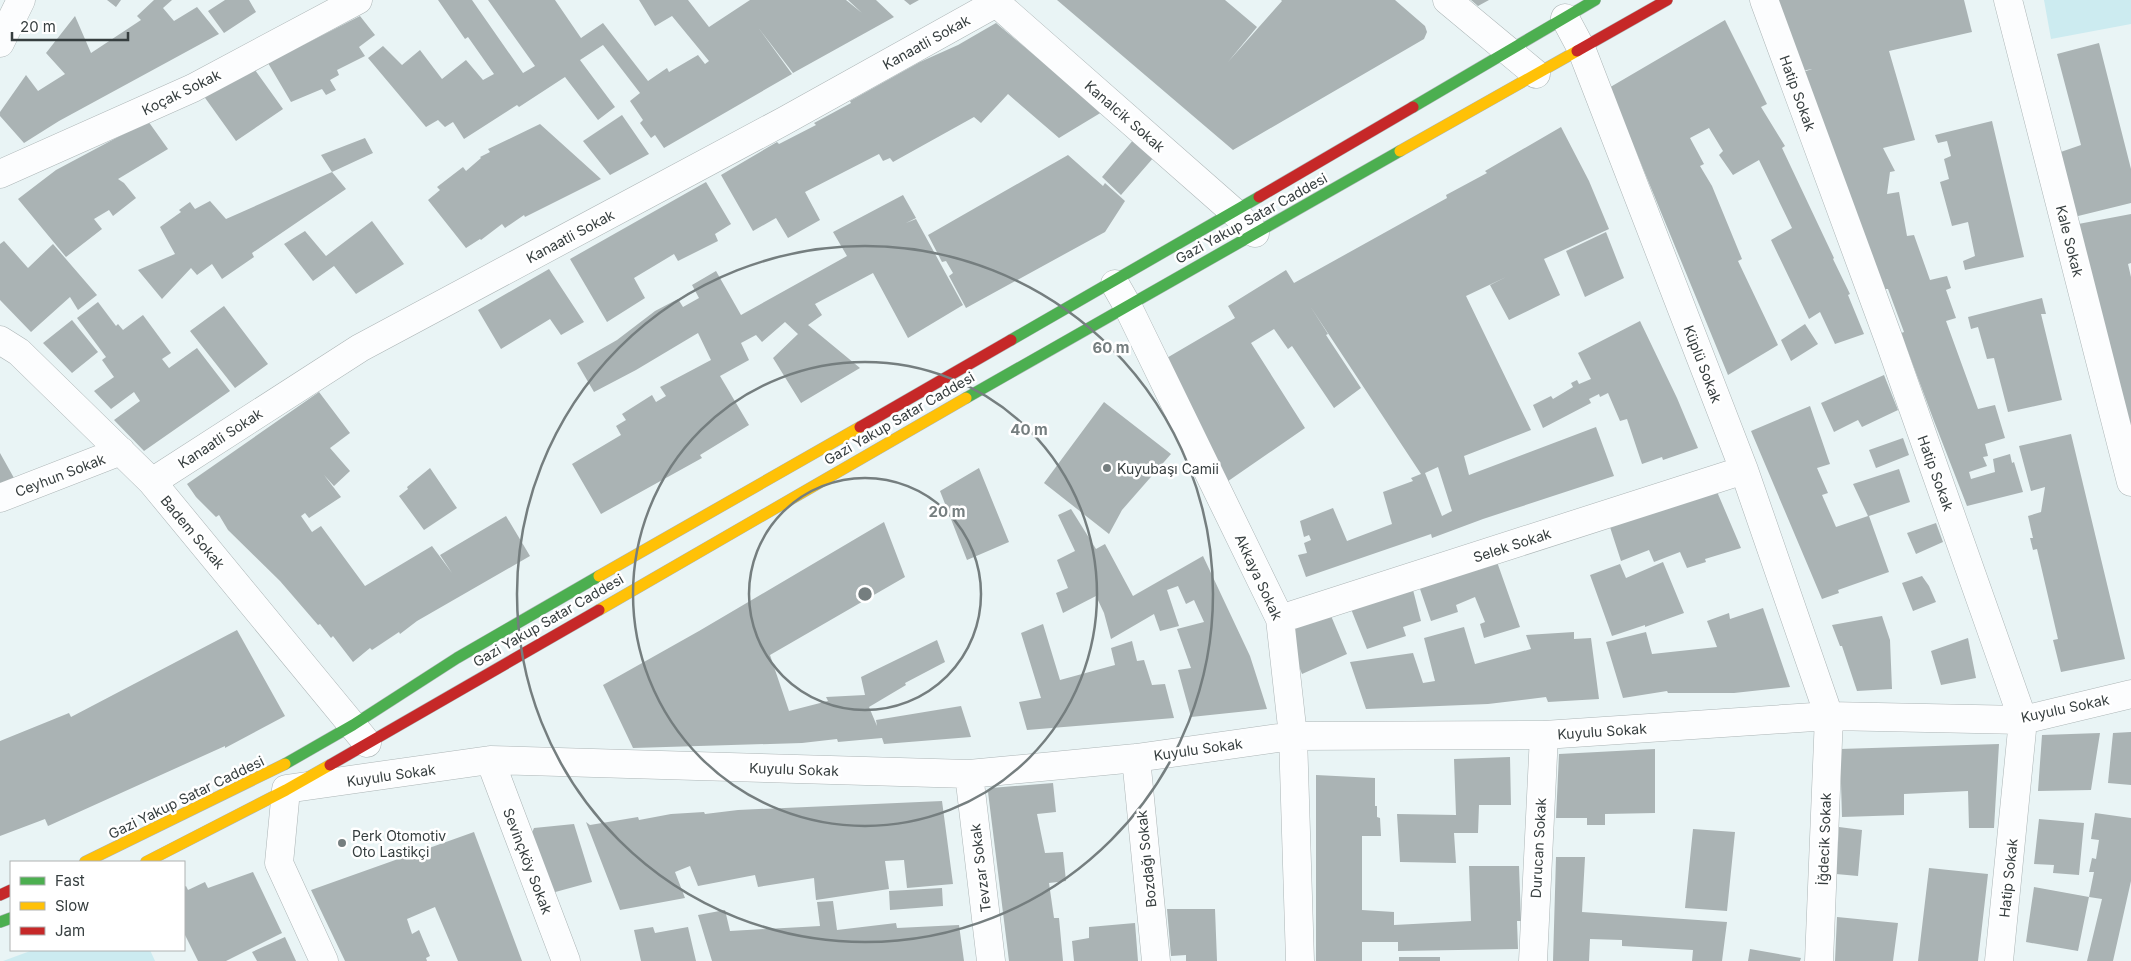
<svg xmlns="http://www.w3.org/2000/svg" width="2131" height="961" font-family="Inter,sans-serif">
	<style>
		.green { fill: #ccebf0 }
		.building { fill: #aab3b4; fill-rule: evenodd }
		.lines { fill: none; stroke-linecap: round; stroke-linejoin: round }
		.street-casing { stroke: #acb5b6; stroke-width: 29 }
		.fast-casing { stroke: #acb5b6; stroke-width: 12 }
		.slow-casing { stroke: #acb5b6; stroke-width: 12 }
		.jam-casing { stroke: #acb5b6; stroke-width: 12 }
		.street { stroke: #fcfdfe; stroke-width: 28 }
		.fast { stroke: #4caf50; stroke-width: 11 }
		.slow { stroke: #ffc107; stroke-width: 11 }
		.jam { stroke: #c62828; stroke-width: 11 }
		.ring { fill: none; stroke: #757e7f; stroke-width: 2.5 }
		.poi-dot { fill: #757e7f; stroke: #fff; stroke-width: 2 }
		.labels { text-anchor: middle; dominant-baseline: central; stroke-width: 5; stroke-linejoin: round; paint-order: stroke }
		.street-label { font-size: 14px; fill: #363e3f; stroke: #fff }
		.poi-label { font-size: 14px; fill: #363e3f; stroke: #fff; text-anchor: start }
		.centre { fill: #757e7f; stroke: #fff; stroke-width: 2.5 }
		.ring-label { font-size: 15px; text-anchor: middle; font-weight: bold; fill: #757e7f; stroke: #fff; stroke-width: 5; stroke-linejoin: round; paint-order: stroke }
	</style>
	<rect width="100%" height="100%" fill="#e9f4f5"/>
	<!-- green -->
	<path class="green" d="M2044,0H2131V24L2051,39Z
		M33,950H150L155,961H3Z"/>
	<!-- building -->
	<path class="building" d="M107,0H121L116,7Z
		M154,0H172L163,8L174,21L197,7L219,34L59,121L24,143L0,116V112L26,75L38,91L65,74L46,53L75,16L91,53L141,20L137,16Z
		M225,0H249L256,12L224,33L208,11Z
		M438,0H472L523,73L535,66L488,0H555L581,38L603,23L648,81L667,68L669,72L698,55L705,64L709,61L672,16L655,26L639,0H688L709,27L750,0H846L862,13L848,0H876L894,17L793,73L757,26L792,74L664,148L655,135L651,138L640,123L643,120L630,101L640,93L603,45L580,60L615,107L598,120L565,77L519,107L517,105L464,139L453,122L445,127L438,120L426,127L368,58L383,46L402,65L420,50L442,79L466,60L483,80L494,74L468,37L465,39Z
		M904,0H919L910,5Z
		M1057,0H1225L1257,27L1228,62L1282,1L1281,0H1395L1425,26L1427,32L1424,39L1233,150Z
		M1471,0H1489L1478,6Z
		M1775,0H1964L1972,32L1889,51L1915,140L1883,148L1895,171L1890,172L1887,194L1899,192L1907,236L1914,235L1930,280L1947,276L1951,288L1946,290L1956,318L1946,321L1978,409L1995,405L2005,438L1985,444L1988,456L1983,457L1987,466L1969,472L1971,479L1995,472L1993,459L2010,454L2012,463L2014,462L2023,492L1967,506L1934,421L1940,419L1934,421L1901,333L1904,332L1888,289H1883L1803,72L1812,69L1802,71Z
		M360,16L375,35L359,47L365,56L337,70L339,75L330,80L336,90L326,95L322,89L291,102L268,63Z
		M1725,20L1767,104L1761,107L1785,146L1782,148L1834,258L1833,259L1850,294L1848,295L1864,334L1835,344L1820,312L1809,319L1771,240L1792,228L1759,160L1733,175L1719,155L1723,151L1709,128L1690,138L1704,164L1700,166L1712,186L1742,259L1738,261L1778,345L1728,375L1628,132L1607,89Z
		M996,23L1102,112L1059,138L1008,94L981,123L974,117L893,162L890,158L883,161L879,154L805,192L820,220L788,238L776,218L753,231L721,175L777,142L779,144L816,125L814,123L851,103L850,101L920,62L958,45Z
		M2099,43L2131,169V203L2070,218L2052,155L2081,145L2057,54Z
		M255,70L283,109L236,141L203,95Z
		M622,115L649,154L610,175L583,141Z
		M148,121L168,149L118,179L124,183L136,198L113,216L109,210L94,219L102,229L66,257L18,199L56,170Z
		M1992,121L2024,257L1965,270L1963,261L1975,256L1968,222L1952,226L1940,182L1949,179L1944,159L1951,156L1947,141L1938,143L1935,135Z
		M540,124L601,179L525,217L524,215L505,228L502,224L481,240L480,239L466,248L428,200L440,190L437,187L463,167L466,171L481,158L480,157L490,152L488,149Z
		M1561,127L1589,181L1609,229L1544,259L1560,295L1509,320L1490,285L1506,277L1466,296L1531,430L1464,456L1469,475L1596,427L1614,476L1483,519L1432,538L1431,534L1306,577L1298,555L1307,553L1304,543L1311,540L1309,535L1304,537L1300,521L1333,508L1347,541L1392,524L1383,492L1413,481L1411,478L1421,474L1310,306L1328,334L1326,335L1361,388L1334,408L1292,346L1288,349L1274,329L1251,343L1305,428L1221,486L1165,359L1235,318L1228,306L1286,270L1294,283L1447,198L1446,195L1487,173L1485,171ZM1438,467L1452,511L1442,516L1425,473Z
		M365,138L373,153L332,172L321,155Z
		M1134,139L1154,157L1121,195L1102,177Z
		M1068,155L1103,186L1105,183L1125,201L1105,232L966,308L949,276L953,273L946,261L942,262L928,235Z
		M332,172L346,189L252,253L254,257L222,279L212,264L197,275L191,268L162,299L138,270L175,254L160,227L181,212L179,210L190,202L195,209L210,201L226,219Z
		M706,182L731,224L715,234L718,241L678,261L674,254L634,278L645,298L607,322L570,259Z
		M903,195L916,218L906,223L916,219L963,305L908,338L873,273L815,304L822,315L808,325L860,368L801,403L773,358L798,334L785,322L762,342L756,335L741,343L749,360L720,376L749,425L700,455L702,458L601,514L572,464L621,435L616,426L626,420L622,414L652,395L656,402L666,396L660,387L711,360L698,333L636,370L594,392L577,363L617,340L655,311L678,299L683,307L699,298L692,285L716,271L741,315L847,256L833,232Z
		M2131,214V263L2128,264L2131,277V451L2073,225Z
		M372,221L404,264L356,294L334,266L313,281L284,244L305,231L326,256Z
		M1606,232L1624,278L1585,297L1566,251Z
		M4,241L28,268L53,244L97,295L78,310L70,297L31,332L0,300V244Z
		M549,269L584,322L561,335L550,319L501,349L478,310Z
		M2042,298L2046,314H2041L2062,400L2008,412L1994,358L1987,359L1978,327L1971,329L1968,317Z
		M98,302L116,326L118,324L123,330L143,315L171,353L162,359L169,368L197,348L230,391L144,451L114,420L140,401L134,392L111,409L94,391L114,377L102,360L106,357L77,318Z
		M224,306L268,364L235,388L190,331Z
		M72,320L98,352L72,373L43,343Z
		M1640,321L1677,398L1698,448L1663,460L1662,457L1642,464L1627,419L1620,421L1608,393L1600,397L1599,394L1589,399L1591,403L1543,428L1533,405L1551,396L1553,399L1573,387L1571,383L1577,380L1579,384L1591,379L1578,353Z
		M1805,324L1818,344L1791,361L1781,340Z
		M1884,375L1898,410L1862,427L1858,420L1834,432L1821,403Z
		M319,392L350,433L330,448L350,471L334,486L324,475L341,497L309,518L305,513L301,516L312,532L321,526L365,586L432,546L452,573L440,555L506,516L530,556L417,621L400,634L399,632L372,650L370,648L353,662L333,636L331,638L320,624L318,625L280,581L228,530L219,515L216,517L196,497L187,484Z
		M1104,402L1171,454L1122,510L1109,534L1044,483Z
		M1810,406L1830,464L1817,468L1828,493L1822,495L1836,527L1868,516L1853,484L1899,469L1910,502L1869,516L1889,572L1838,590L1839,593L1822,599L1751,431Z
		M2071,434L2125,659L2061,672L2053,640L2058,639L2037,549L2033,550L2030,538H2033L2028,516L2041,512L2045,487L2031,491L2019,446Z
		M1903,438L1909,455L1876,468L1869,450Z
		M0,453L14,478L0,483Z
		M430,468L457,508L424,530L399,496L408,489L407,487Z
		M979,468L1009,542L967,560L940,491Z
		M1715,487L1741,548L1705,559L1706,562L1687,568L1680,552L1654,562L1649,550L1621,561L1609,524Z
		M1071,509L1096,549L1105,544L1133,596L1203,556L1250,656L1267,709L1191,717L1178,670L1191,668L1177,629L1204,622L1194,600L1186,604L1178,586L1167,590L1179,626L1160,631L1154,614L1111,639L1104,613L1096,596L1063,613L1056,593L1068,588L1057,560L1075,551L1058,515Z
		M884,522L905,577L770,655L789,711L828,701L826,697L865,695L861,677L937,640L945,662L905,683L906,685L869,707L877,726L876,720L961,706L971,737L884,744L882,738L838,742L837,739L802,743L633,748L603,685L699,631Z
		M1936,523L1943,542L1916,554L1907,533Z
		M1496,559L1520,627L1484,638L1480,624L1485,622L1475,597L1456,605L1458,612L1431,621L1419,586Z
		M1663,562L1684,613L1645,627V625L1612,636L1590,575L1620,564L1626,578Z
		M1922,576L1929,586L1936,602L1913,611L1902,583Z
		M1412,586L1421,621L1403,627L1406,636L1367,649L1349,604Z
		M1763,608L1790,687L1734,693H1668L1667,691L1623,698L1606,642L1646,632L1652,654L1717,647L1707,621L1729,613L1730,619Z
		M1329,611L1347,654L1302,674L1283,626Z
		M1882,616L1890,640L1892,689L1857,691L1842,646H1840L1832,625Z
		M1043,624L1060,680L1115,665L1111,648L1132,641L1137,661L1144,660L1152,685L1165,684L1174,718L1027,730L1019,702L1041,698L1021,633Z
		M1464,627L1475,664L1531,649L1526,635L1574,632V639L1591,638L1599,699L1548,702L1546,697L1488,704L1366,709L1350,662L1413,653L1423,683L1435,681L1424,638Z
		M237,630L285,716L225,748V746L48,826L45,819L0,836V741L69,713L71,717Z
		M1968,638L1976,678L1941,685L1931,651Z
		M2131,732V785L2108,783L2113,733Z
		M2100,733L2091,790L2038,791L2042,735Z
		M1999,744L1994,828H1969L1968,791L1904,794V815L1842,817L1840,749Z
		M1655,749V813L1605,814V825H1587V818H1556L1559,754Z
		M1510,757L1511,805H1479L1478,833H1454L1456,863L1400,862L1397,814L1456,815L1454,759Z
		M1316,775L1375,778V806H1377V817L1380,818L1381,836H1362V910L1394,912V925L1471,921L1469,866H1519L1521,921H1517L1518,949L1398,951V942H1362V961H1316Z
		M1053,783L1056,812L1037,814L1045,853L1063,852L1066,881L1049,883L1054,918H1059L1063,961H1009L988,792L991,788Z
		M942,801L953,884L907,888L904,860L885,861L889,889L816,900L814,878L758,887L755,875L698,886L690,866L675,872L685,898L620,910L586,822L590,825L638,817L639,820L671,814L704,812L705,814L738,810Z
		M2095,813L2131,818V881L2113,961H2087L2102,899L2089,897L2094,872H2089L2092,858L2096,859L2099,840L2091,839Z
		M2039,819L2084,823L2079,875L2053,873L2054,865L2034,864Z
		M574,824L592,882L548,894L529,840L534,828Z
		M1839,827L1862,830L1858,876L1836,874Z
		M1693,829L1735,832L1727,911L1685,908Z
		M474,832L522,961H458L435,907L407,919L412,934L419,930L430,956L426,958L427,961H345L311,890Z
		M1556,857H1585L1582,912L1727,922L1722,961H1692L1693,950L1622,946V940L1590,939L1589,961H1553Z
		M1929,868L1988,874L1978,961H1918Z
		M253,872L282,933L226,961H198L184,933V887L186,886L188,890L205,882L208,888Z
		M2034,887L2089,897L2078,951L2026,942Z
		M942,888L943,906L890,910L889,891Z
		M833,901L837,930L896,923L897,928L959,925L964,961H712L698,915L725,910L730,931L820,926L817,902Z
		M1167,909H1215L1217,961H1186V955L1171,956Z
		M1837,917L1898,923L1893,961H1835Z
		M1135,923L1138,961H1074L1072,941L1089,938V927Z
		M653,927L655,933L688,927L696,961H641L634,930Z
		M285,937L296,961H257L252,952Z
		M1750,949L1801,958L1800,961H1748Z
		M1399,957H1440V961H1399Z"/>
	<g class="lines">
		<defs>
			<path id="street" d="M993,0L1234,212L1255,233
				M1447,0L1536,74
				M1764,0L1889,340L2023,720L1999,961
				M2008,0L2131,482
				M1565,18L1581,48L1744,470L1829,716L1819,961
				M0,43L21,0
				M0,174L193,88L358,0
				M1115,284L1127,305L1280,619L1293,736L1300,961
				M0,340L19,352L152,482L367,743
				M152,482L360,348L784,121L996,3
				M0,498L121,451
				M1280,619L1744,470
				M1136,758L1156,961
				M490,760L566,961
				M969,774L991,961
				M286,789L490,760L969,774L1136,758L1293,736L1544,735L1829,716L2023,720L2131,694
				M286,790L279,863L324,961
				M1533,961L1544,735"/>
			<path id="fast" d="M1413,107L1595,0
				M1011,340L1259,197
				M966,398L1400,151
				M285,764L353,725L457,658L599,576
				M0,922L11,918"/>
			<path id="slow" d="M1400,151L1577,51
				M599,576L860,427
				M599,610L966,398
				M85,862L285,764
				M146,862L286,790L330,765"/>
			<path id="jam" d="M1577,51L1667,0
				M1259,197L1413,107
				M860,427L1011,340
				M330,765L599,610
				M0,895L11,890"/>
		</defs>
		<!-- street casing -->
		<use href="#street" class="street-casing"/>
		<!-- fast casing -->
		<use href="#fast" class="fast-casing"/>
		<!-- slow casing -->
		<use href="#slow" class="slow-casing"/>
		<!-- jam casing -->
		<use href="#jam" class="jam-casing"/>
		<!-- street -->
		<use href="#street" class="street"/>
		<!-- fast -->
		<use href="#fast" class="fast"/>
		<!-- slow -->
		<use href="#slow" class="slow"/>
		<!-- jam -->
		<use href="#jam" class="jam"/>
	</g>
	<!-- distance rings -->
	<g class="ring">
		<circle cx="865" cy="594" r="116"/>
		<circle cx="865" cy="594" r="232"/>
		<circle cx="865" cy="594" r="348"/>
	</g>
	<!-- markers -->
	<g class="poi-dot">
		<circle cx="1107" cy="468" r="5"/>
		<circle cx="342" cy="843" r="5"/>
	</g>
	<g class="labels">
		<!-- street labels -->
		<g class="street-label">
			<text transform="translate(926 42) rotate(-29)">Kanaatli Sokak</text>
			<text transform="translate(181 92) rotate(-26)">Koçak Sokak</text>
			<text transform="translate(1798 93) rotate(70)">Hatip Sokak</text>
			<text transform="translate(1125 116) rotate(41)">Kanalcik Sokak</text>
			<text transform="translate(1251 218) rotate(-29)">Gazi Yakup Satar Caddesi</text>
			<text transform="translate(570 236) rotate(-28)">Kanaatli Sokak</text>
			<text transform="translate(2070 241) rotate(76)">Kale Sokak</text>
			<text transform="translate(1703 364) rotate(69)">Küplü Sokak</text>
			<text transform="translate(899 418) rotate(-30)">Gazi Yakup Satar Caddesi</text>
			<text transform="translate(220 438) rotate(-33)">Kanaatli Sokak</text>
			<text transform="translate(1936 473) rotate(70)">Hatip Sokak</text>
			<text transform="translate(60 475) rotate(-21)">Ceyhun Sokak</text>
			<text transform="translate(193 532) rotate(50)">Badem Sokak</text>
			<text transform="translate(1512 545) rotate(-18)">Selek Sokak</text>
			<text transform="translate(1259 577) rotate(65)">Akkaya Sokak</text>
			<text transform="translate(548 620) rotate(-30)">Gazi Yakup Satar Caddesi</text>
			<text transform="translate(2065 708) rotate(-12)">Kuyulu Sokak</text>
			<text transform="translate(1602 731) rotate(-4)">Kuyulu Sokak</text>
			<text transform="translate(1198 749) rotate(-8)">Kuyulu Sokak</text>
			<text transform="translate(794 769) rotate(2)">Kuyulu Sokak</text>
			<text transform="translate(391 775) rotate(-8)">Kuyulu Sokak</text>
			<text transform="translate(186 797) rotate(-26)">Gazi Yakup Satar Caddesi</text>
			<text transform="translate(1824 839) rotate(-88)">İğdecik Sokak</text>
			<text transform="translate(1538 848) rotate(-87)">Durucan Sokak</text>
			<text transform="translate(1146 859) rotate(-96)">Bozdağı Sokak</text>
			<text transform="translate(528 861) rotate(69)">Sevinçköy Sokak</text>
			<text transform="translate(980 868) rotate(-97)">Tevzar Sokak</text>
			<text transform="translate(2008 878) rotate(-84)">Hatip Sokak</text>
		</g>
		<!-- poi labels -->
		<g class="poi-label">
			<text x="1117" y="468">Kuyubaşı Camii</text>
			<text x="352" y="835">Perk Otomotiv<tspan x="352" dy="16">Oto Lastikçi</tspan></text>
		</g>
	</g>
	<circle cx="865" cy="594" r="8" class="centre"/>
	<g class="ring-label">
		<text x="1111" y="353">60 m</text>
		<text x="1029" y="435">40 m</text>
		<text x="947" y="517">20 m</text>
	</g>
	<!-- legend -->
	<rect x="10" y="861" width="175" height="90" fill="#ffffff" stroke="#afb2b2"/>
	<rect x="20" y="877" width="25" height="8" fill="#4caf50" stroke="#afb2b2"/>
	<text x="55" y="886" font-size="15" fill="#363e3f">Fast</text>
	<rect x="20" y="902" width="25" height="8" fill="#ffc107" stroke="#afb2b2"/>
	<text x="55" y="911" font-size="15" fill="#363e3f">Slow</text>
	<rect x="20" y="927" width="25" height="8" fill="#c62828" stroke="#afb2b2"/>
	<text x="55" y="936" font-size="15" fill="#363e3f">Jam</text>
	<!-- scale -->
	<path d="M12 32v8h116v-8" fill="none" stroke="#363e3f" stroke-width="2.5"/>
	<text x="20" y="32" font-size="15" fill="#363e3f" stroke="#ffffff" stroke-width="4" paint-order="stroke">20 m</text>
</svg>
